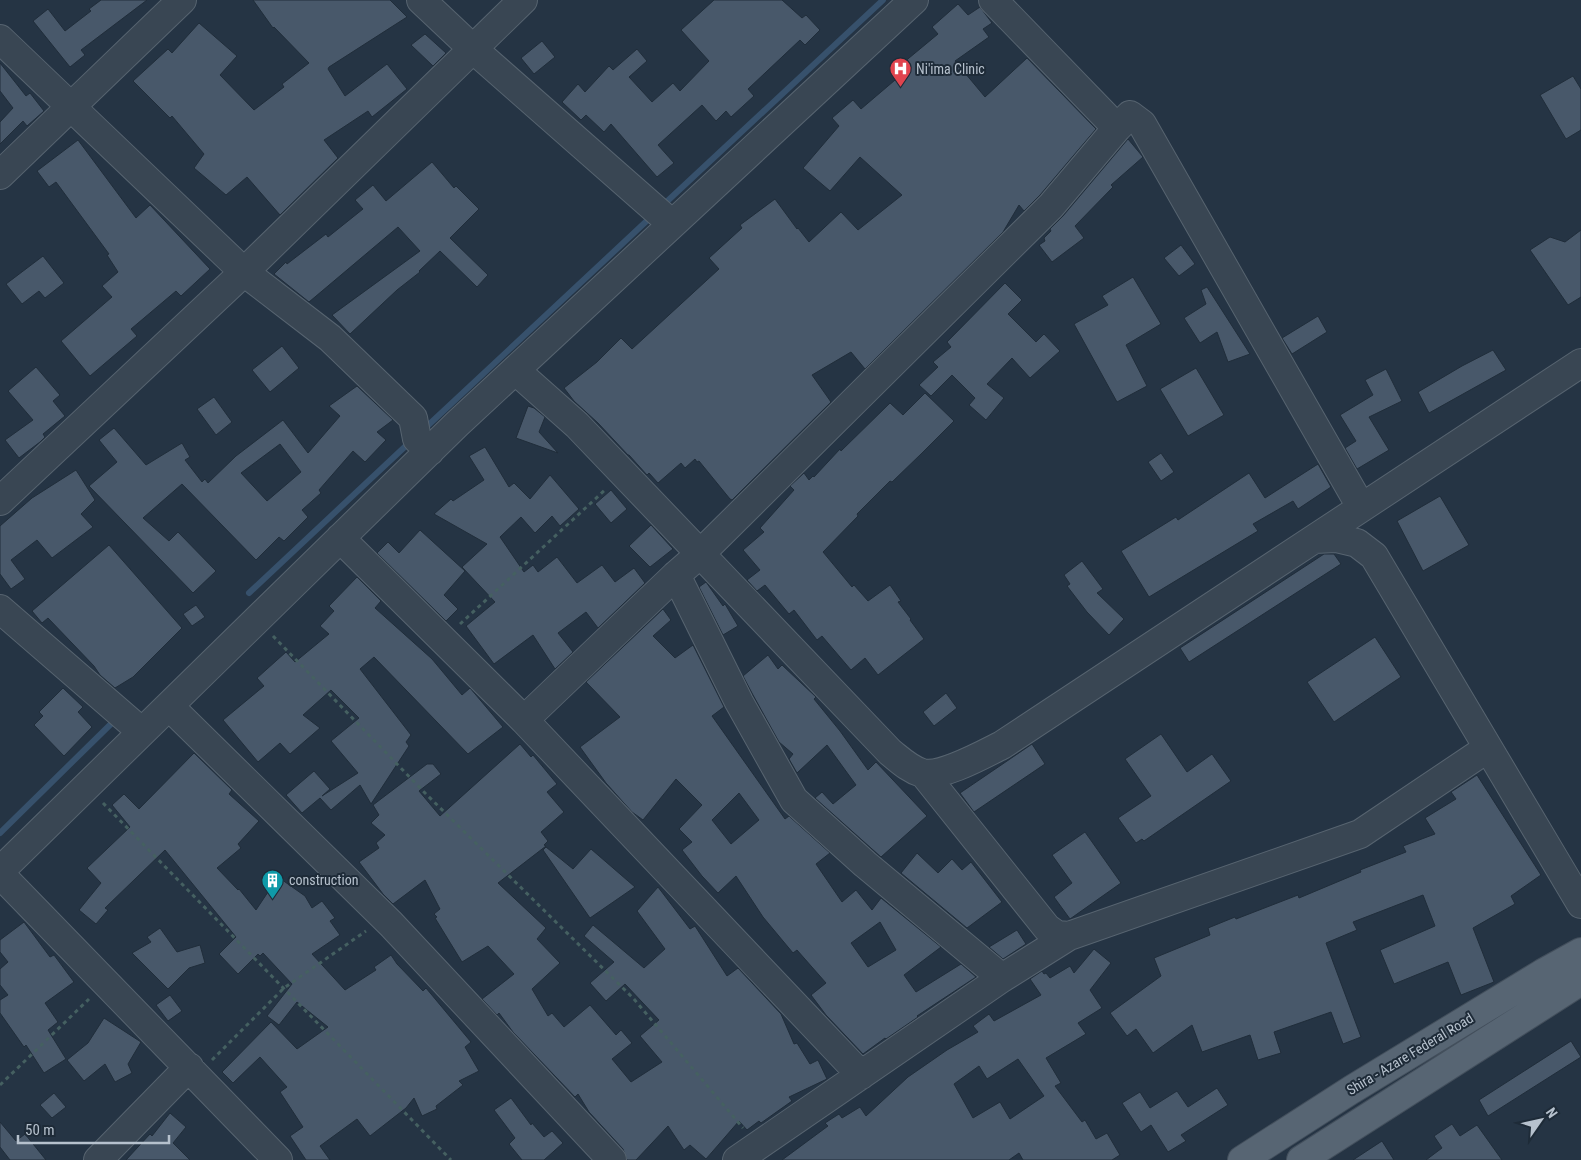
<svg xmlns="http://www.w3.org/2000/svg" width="1581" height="1160" font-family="'Roboto Condensed',sans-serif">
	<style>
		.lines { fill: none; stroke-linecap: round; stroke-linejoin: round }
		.stream { stroke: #37516c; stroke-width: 6 }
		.building { fill: #48586a; stroke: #202d3a; fill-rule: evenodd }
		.minor-casing { stroke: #576470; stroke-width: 30 }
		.major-casing { stroke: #434f5c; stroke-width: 30 }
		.path { stroke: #456061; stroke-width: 3; stroke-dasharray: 4 4; stroke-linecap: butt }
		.minor { stroke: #394653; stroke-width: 28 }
		.major { stroke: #576573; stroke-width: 28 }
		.labels { text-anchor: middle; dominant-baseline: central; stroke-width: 4; stroke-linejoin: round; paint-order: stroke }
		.poi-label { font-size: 14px; fill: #b6c1cd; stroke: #1e2b38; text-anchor: start }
		.street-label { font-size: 14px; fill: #b6c1cd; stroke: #1e2b38 }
	</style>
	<rect width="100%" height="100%" fill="#253444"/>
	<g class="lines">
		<!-- stream -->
		<path class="stream" d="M661,207L883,0
			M422,431L652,216
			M249,593L411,441
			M0,833L117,718"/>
	</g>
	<!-- building -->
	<path class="building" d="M101,0H147L81,50L85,55L70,67L33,21L48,9L65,31L91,11L89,9Z
		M253,0H390L407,17L329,67L328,69L345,96L387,64L407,89L372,117L368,111L324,140L338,158L280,215L247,177L226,195L194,168L204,154L172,116L170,118L133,81L168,49L172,53L199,23L237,56L220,75L254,110L284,87L282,84L309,63L274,27L273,28Z
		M714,0H782L802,18L806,15L820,30L805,45L800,40L748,89L754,96L731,117L726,111L716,121L702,105L658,145L674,163L657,177L611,124L604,132L586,115L581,120L562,102L578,84L585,92L609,66L613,70L637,49L647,61L629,77L652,102L673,83L680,91L709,61L681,30Z
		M958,4L968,15L980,7L992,23L983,29L989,37L955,61L985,97L1027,58L1096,129L1040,195L1024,211L1019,205L1003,232L865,369L851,352L812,375L831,402L734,498L732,500L730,499L699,461L697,462L695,459L685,468L681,463L658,483L649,473L647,475L629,455H628L598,423L574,401L564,388L597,362L621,338L632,349L719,269L709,258L742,228L740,225L775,199L797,229L798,228L809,242L841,212L858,230L902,195L860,157L830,191L803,168L839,126L832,118L853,100L861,109L908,69L903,63L938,34L932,27Z
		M425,34L446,53L433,66L411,45Z
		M542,41L555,57L534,74L521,58Z
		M0,63L26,96L30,93L44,111L27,126L23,121L0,144V122L13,108L0,91Z
		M1573,76L1581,89V130L1566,139L1540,95Z
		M1128,139L1143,157L1111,185L1113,187L1075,226L1084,238L1052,262L1039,245L1045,241L1044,238L1051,231L1050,229L1063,216Z
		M78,140L136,218L150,205L210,269L181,296L176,291L131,329L137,336L90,376L61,341L112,297L102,286L118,272L107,255L109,254L56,182L49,187L37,171Z
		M432,162L454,188L456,186L479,209L450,238L488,275L477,287L440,251L419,271L420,272L397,290L350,334L332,315L420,251L398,227L309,302L274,274L286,262L287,264L326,234L328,237L363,209L355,200L373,185L386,201Z
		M1581,230V297L1568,305L1530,250L1550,237L1565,242Z
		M1181,245L1195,264L1179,276L1164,258Z
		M43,256L64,283L45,298L39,291L22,304L6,284Z
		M1133,277L1161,324L1126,345L1147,386L1117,402L1074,324L1108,305L1102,296Z
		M1005,283L1022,300L1008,314L1036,342L1044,334L1060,351L1030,378L1012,358L987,384L1004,398L986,420L969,405L975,398L952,375L931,396L919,385L938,367L933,362L951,347L947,342Z
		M1207,287L1250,354L1228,362L1217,332L1200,343L1184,318L1206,304L1201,290Z
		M1318,316L1327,332L1292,354L1282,338Z
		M282,346L299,368L270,392L252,370Z
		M1493,350L1506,370L1429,413L1418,392L1462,366Z
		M36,367L60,395L53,401L65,416L43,434L45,437L40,442L19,458L5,440L33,420L8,391Z
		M1196,368L1224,415L1188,436L1160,389Z
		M1386,369L1402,401L1369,417L1389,450L1357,469L1345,448L1356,441L1340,415L1373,395L1365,380Z
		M357,386L393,420L377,432L386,440L365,462L353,451L319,490L321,493L302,510L308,517L284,541L279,537L256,560L182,484L143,518L169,541L178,532L216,571L193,593L89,486L117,462L99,440L114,428L146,465L182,443L190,457L185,460L202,482L205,479L208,483L236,456L283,420L308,453L340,416L329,406ZM280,444L301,472L267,501L241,473Z
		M925,393L954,421L921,454L892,482L890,481L857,514L858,516L823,552L852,587L854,585L868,601L890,585L901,601L898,602L911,619L910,620L924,639L878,675L865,658L851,670L822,636L817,640L794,610L789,614L765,585L757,591L747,580L760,570L743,550L764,532L760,528L794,490L790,486L804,473L809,480L813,476L814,477L840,449L841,451L890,403L903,415Z
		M214,397L232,422L216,435L197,409Z
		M528,406L534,408L545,417L539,432L558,453L516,438Z
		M485,447L509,487L514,483L530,499L550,475L579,509L560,526L552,516L535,533L521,517L500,537L524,572L533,565L538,572L557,557L577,583L602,565L615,582L634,568L645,583L598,628L586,612L558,633L573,652L555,669L533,635L494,664L466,626L495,602L462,567L487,544L434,514L451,499L453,501L484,480L469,456Z
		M1161,453L1174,472L1161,481L1148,462Z
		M1318,464L1331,487L1298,509L1293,501L1253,524L1258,531L1149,597L1121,551L1176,517L1178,520L1249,473L1265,498Z
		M76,470L95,500L81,514L93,527L52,558L37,540L11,560L25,579L11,589L0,574V526L32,498Z
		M611,490L627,509L611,523L595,504Z
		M1440,496L1469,545L1423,571L1397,521Z
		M651,525L673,549L650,567L629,546Z
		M420,530L465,571L444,595L458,609L446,621L377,553L388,542L399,553Z
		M109,545L182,628L133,677L115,688L100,675L94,666L48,618L42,623L32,611Z
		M1324,554H1334L1341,564L1189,662L1180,648Z
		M1082,561L1103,589L1097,593L1124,619L1109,635L1087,612L1067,586L1070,584L1064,575Z
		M357,577L381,601L375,608L432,659L462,695L470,688L503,727L468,754L374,657L360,669L411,735L406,742L409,746L371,804L360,785L331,810L320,798L302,813L286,795L314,771L330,789L322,796L358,773L331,741L359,718L331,690L303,715L320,728L290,754L280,743L258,762L223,720L264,686L257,678L286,652L295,662L329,634L320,626L334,611L329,606Z
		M706,582L723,606L725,604L738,626L723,635L699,587Z
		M196,605L205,617L192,626L183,614Z
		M663,609L671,620L653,636L675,658L693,645L724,707L712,716L785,819L789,816L830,853L816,864L842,902L856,890L872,910L881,898L941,947L904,975L916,992L961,964L976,977L917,1016L918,1017L886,1039L885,1038L863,1054L826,1015L811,995L826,983L797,950L793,953L763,917L736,876L718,893L702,876L682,850L692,842L679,829L702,805L676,779L643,820L632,812L606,783L580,747L620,717L586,682ZM739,793L759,820L731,844L712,820ZM880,922L896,950L868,967L851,943Z
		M1375,637L1401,677L1334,722L1307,682Z
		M768,655L778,669L782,665L816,697L814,699L840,731L868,770L876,762L927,816L881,857L815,798L822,792L833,804L856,785L827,745L797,773L789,759L793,754L779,742L753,695L743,676Z
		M63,688L83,707L78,712L92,727L64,756L34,725L43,716L39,712Z
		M946,693L957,708L934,726L923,712Z
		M1161,734L1187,772L1212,754L1231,781L1144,841L1142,839L1136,843L1118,818L1151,796L1125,759Z
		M520,744L531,757L533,755L557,784L547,792L564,812L541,832L548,841L544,845L546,846L498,883L546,928L537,939L560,963L532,989L548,1016L552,1013L564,1027L590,1005L616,1035L621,1030L632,1043L612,1059L631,1082L662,1062L640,1036L659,1020L625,984L606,1001L590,983L614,962L584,936L593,925L644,968L665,949L637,911L658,887L690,929L695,926L727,976L738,968L781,1014L794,1044L797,1043L810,1064L818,1060L827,1079L789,1097L792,1101L761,1123L759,1121L747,1130L739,1121L706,1159L690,1145L684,1150L668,1126L636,1160H627L623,1149L589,1112L578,1094L575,1097L513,1032L499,1013L497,1015L482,999L514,974L488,946L462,962L435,918L437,917L434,914L440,909L425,880L393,904L383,894L359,862L379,848L376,843L385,835L371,823L379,815L373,805L427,764H433L441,774L419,791L440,816Z
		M1032,744L1045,764L974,812L960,793Z
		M194,753L232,790L229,794L259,821L238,844L241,848L217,868L238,890L239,889L256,910L278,877L305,896L312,908L322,901L335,918L330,921L340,935L312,954L345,990L376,970L374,967L391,955L397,964L423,991L426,988L471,1042L465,1047L479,1071L459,1081L463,1085L436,1106L437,1109L422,1116L414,1098L406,1108L370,1136L357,1119L320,1146L330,1160H306L290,1136L303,1127L280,1092L287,1087L260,1057L233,1083L222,1072L271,1022L297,1049L328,1027L297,1002L279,1025L267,1016L292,984L263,953L260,956L258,954L238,974L219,954L236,937L165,850L105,908L108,910L96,924L79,910L101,883L87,868L130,827L112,805L124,794L139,809Z
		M1477,775L1541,875L1511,896L1515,904L1473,928L1494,982L1461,995L1448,962L1394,984L1380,950L1435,926L1423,895L1353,922L1357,930L1326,943L1361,1037L1343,1044L1331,1012L1274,1032L1281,1053L1258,1060L1250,1035L1202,1052L1192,1025L1153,1053L1136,1029L1127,1036L1110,1013L1161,976L1154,958L1210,935L1208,928L1235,917L1236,919L1298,895L1299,898L1361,872L1360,870L1406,852L1403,846L1435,834L1425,818L1456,799L1451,792Z
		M1085,832L1121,883L1070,919L1054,897L1072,883L1052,855Z
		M546,847L573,869L591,849L635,887L590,918L543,850Z
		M917,853L938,873L952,859L962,870L971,862L1002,902L967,928L901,873Z
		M24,922L50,957L54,955L74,982L45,1003L58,1022L48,1030L66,1059L44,1073L26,1045L24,1047L0,1013V1000L8,995L0,985V969L8,962L0,952V940Z
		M160,928L177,952L200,945L205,963L189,968L168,989L132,953L151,942L147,937Z
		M1017,930L1026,944L1003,959L989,947Z
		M1094,949L1111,963L1090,990L1102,1008L1078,1023L1086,1034L1046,1058L1061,1083L1055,1086L1082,1122L1085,1120L1096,1139L1107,1133L1120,1155L1112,1160H1023L1019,1153L1009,1160H782L828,1126L825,1123L839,1114L842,1118L860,1107L866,1116L908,1077L947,1050L978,1032L973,1026L989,1014L994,1021L1041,995L1030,979L1042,971L1044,974L1046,973L1050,978L1070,966L1074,973ZM1018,1059L1044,1096L1010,1119L1000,1102L973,1118L954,1084L979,1066L987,1079Z
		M170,995L182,1011L168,1021L156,1005Z
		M104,1018L141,1042L128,1064L132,1073L115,1082L105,1064L84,1081L67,1060L88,1043Z
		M1571,1041L1581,1057L1488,1116L1479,1100Z
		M1217,1088L1228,1105L1181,1135L1186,1141L1168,1152L1151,1125L1141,1132L1122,1103L1140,1092L1150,1108L1177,1091L1188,1107Z
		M54,1093L66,1107L52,1118L40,1105Z
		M511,1098L531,1125L532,1123L544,1137L552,1131L563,1143L544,1160H522L509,1144L515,1138L494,1110Z
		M170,1113L186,1127L173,1143L190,1160H126L150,1134L152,1136Z
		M0,1122L16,1141L25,1134L46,1160H10L0,1147Z
		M1452,1124L1460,1136L1477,1125L1502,1160H1426L1442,1148L1434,1136Z
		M1382,1141L1394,1160H1353Z"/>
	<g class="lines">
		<defs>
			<path id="minor" d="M421,0L473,49L672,224
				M993,0L1117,128
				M0,39L244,272L330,338L413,418L417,439L430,451
				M0,175L182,0
				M515,370L577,425L890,752C900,760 909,769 922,773C941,778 984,754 1002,745L1314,539L1336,538L1357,543L1374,556L1581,904
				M0,501L244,272L523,0
				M340,538L524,720L861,1075
				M1314,539L1581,363
				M676,575L739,702L794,800L865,864L1002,978
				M0,609L142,732
				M169,706L391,924L612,1160
				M524,720L676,575L700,554L1051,206L1117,128L1130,115L1142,124L1361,507
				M924,774L1047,928L1057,935L1069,936L1360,834L1488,748
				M0,871L457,424L914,0
				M0,874L278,1160
				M98,1160L189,1067
				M737,1160L1002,978L1069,936"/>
			<path id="major" d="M1242,1160L1351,1090L1543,973L1581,952
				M1301,1160L1581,981"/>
		</defs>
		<!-- minor casing -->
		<use href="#minor" class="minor-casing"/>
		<!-- major casing -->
		<use href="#major" class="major-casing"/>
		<!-- path -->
		<path class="path" d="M460,624L606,489
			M273,636L425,793L633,998L743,1128
			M103,803L451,1160
			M212,1060L284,988L366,931
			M0,1085L89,999"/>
		<!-- minor -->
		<use href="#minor" class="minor"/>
		<!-- major -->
		<use href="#major" class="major"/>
	</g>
	<!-- icons -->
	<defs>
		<symbol id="hospital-pin" viewBox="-11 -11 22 30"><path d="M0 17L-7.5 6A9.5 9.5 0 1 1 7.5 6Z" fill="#e0444e" stroke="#1e2b38"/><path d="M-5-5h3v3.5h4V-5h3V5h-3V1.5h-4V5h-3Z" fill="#fff"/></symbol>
		<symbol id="building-pin" viewBox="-11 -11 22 30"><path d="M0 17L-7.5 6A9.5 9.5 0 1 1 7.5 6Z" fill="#0f9aa8" stroke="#1e2b38"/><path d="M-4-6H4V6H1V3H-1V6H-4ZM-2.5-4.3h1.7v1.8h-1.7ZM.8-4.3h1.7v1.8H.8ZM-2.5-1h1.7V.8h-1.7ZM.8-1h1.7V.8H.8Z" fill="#fff"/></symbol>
	</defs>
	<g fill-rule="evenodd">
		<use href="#hospital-pin" x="888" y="56" width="25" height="34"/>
		<use href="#building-pin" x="260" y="868" width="25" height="34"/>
	</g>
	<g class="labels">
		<!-- poi labels -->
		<g class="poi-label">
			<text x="916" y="69">Ni'ima Clinic</text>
			<text x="289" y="880">construction</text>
		</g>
		<!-- street labels -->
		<g class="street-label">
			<text transform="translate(1410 1054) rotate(-31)">Shira - Azare Federal Road</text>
		</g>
	</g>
	<!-- north arrow -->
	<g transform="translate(1541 1120) rotate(56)" stroke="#1e2b38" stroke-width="4" paint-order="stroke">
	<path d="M0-4L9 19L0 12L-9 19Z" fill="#b6c1cd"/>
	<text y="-8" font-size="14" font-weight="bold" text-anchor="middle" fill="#b6c1cd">N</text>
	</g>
	<!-- scale -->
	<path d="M18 1135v8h151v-8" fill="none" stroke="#b6c1cd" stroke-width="2.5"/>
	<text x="25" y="1135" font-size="15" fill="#b6c1cd" stroke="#1e2b38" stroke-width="4" paint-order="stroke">50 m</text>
</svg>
